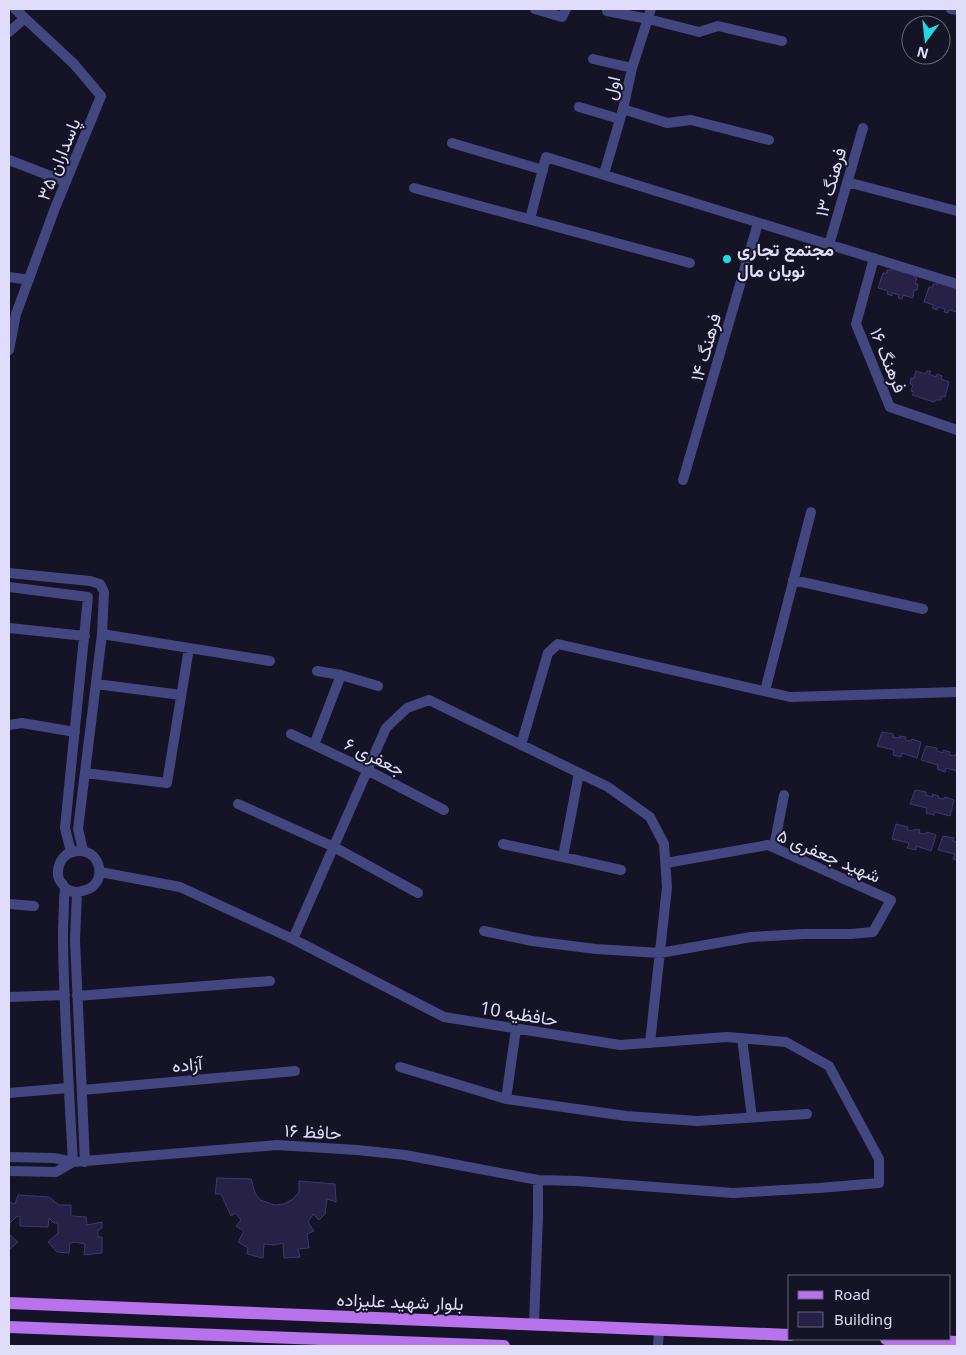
<svg xmlns="http://www.w3.org/2000/svg" width="966" height="1355" font-family="'Noto Sans',Vazirmatn,sans-serif">
	<style>
		.building { fill: #272245; stroke: #3f376e }
		.lines { fill: none; stroke-linecap: round; stroke-linejoin: round }
		.street { stroke: #44467f; stroke-width: 10 }
		.primary { stroke: #b872ec; stroke-width: 12 }
		.poi-dot { fill: #22d9e2; stroke: #151326; stroke-width: 2 }
		.labels { text-anchor: middle; dominant-baseline: central; stroke-width: 4; stroke-linejoin: round; paint-order: stroke }
		.street-label { font-size: 18px; fill: #dfddfa; stroke: #151326 }
		.poi-label { font-size: 18px; font-weight: bold; fill: #dfddfa; stroke: #151326; text-anchor: start }
	</style>
	<rect width="100%" height="100%" fill="#151326"/>
	<!-- building -->
	<path class="building" d="M893,267L915,273L914,277L917,278L915,284H918L917,290H914L913,298L903,295L902,299L898,298L899,295L892,293V296L887,294L888,291L878,288L883,273H887V270H892Z
		M939,281L957,286V312L949,310L948,313L944,312L945,309L938,307L937,310L932,308L934,305L924,302L929,287H933V284H938Z
		M916,371L925,374L927,371H931L929,374L936,377L937,374L942,376L941,379L949,382L945,397H941V400H936L934,402L912,395L914,392L911,391L913,385L910,384L911,378H914Z
		M882,732L893,734V737L900,738L899,736L906,737L905,740L911,741L912,739L921,742L917,758L902,753L901,757L893,755L894,750L877,746Z
		M926,746L937,748V751L943,753V750L950,752L949,755L955,756L956,754H957V771L946,768L945,772L937,769L938,765L921,760Z
		M915,790L926,792V795L933,797L932,794L939,796L938,798L944,799L945,797L954,800L950,816L935,812L934,815L926,813L927,808L910,804Z
		M896,824L908,827L907,830L914,831V829L920,830L919,833L926,834L927,832L936,835L931,851L916,846V850L907,848L909,843L892,839Z
		M943,836L954,838L953,841L957,842V860L953,859L955,854L938,850Z
		M217,1178L251,1179L255,1193L260,1200L275,1205L284,1204L293,1199L299,1192V1181L335,1184L336,1202L327,1199L325,1214L319,1220L313,1214L308,1222L314,1231L307,1234L309,1248L298,1249L300,1257L284,1258L283,1243L274,1245L264,1244L263,1258L247,1254L248,1248L238,1242L244,1231L236,1226L241,1220L236,1213L231,1216L221,1194H215Z
		M18,1195L49,1197L59,1205H71V1216L86,1217L87,1225L102,1222V1228L98,1230V1237H102V1253L84,1255L85,1244L75,1242L70,1243L69,1253L57,1252L48,1242L58,1233V1223H54L49,1218L48,1227L20,1226V1216L16,1217L10,1223L9,1234L18,1242L10,1249H9V1202L15,1204Z"/>
	<g class="lines">
		<!-- street -->
		<path class="street" d="M535,9L562,17L566,9
			M951,9L957,10
			M607,11L648,19L699,32L718,26L782,41
			M9,32L25,18
			M593,59L632,68
			M579,107L620,119
			M623,109L667,123L691,120L769,140
			M452,143L543,170
			M9,160L66,182
			M604,174L623,109L632,68L651,9
			M847,182L957,211
			M414,188L690,263
			M530,219L546,157L957,284
			M829,245L863,128
			M874,258L856,324L890,407L957,430
			M9,277L29,280
			M9,350L16,314L55,208L101,96L74,64L15,9
			M683,480L758,223
			M9,573L90,581L100,584L104,592L102,634L78,829L83,850
			M793,580L923,609
			M9,587L88,597L65,828L71,852
			M9,628L85,636
			M102,634L270,661
			M317,671L341,675L378,686
			M96,684L181,695
			M765,691L811,512
			M9,725L22,723L75,732
			M291,734L367,770L444,810
			M314,745L341,675
			M521,745L548,653L558,644L790,697L957,692
			M85,773L167,783L189,648
			M238,804L334,847L418,893
			M503,844L563,857L579,773
			M774,847L784,795
			M563,857L621,870
			M65,888C70,892 75,893 82,891C111,886 101,844 73,852C62,854 55,868 59,879C60,882 64,885 65,888C65,892 64,896 64,900C64,911 63,923 63,934C63,958 64,982 65,1006C67,1058 70,1110 73,1162L277,1145L357,1150L405,1155L538,1180L577,1181L733,1193L819,1188L879,1183V1159L829,1066L786,1042L727,1037L620,1045L444,1017L293,939L180,887L100,872
			M77,892L75,940L85,1162
			M9,904L34,906
			M484,931L532,941L596,949L660,953L751,937L804,934H851L873,932L891,900L768,845L666,863
			M293,939L386,728L407,708L429,700L608,787L650,817L664,844L667,887L650,1043
			M77,996L270,981
			M9,997L65,995
			M742,1038L752,1118
			M400,1067L506,1099L626,1116L697,1121L807,1114
			M82,1090L295,1071
			M9,1093L68,1088
			M506,1099L516,1029
			M9,1157L54,1158L73,1162L56,1172L9,1171
			M534,1324L538,1216V1180
			M658,1346L659,1329"/>
		<!-- primary -->
		<path class="primary" d="M9,1303L790,1335
			M9,1327L504,1346
			M886,1339L957,1342"/>
	</g>
	<!-- markers -->
	<circle class="poi-dot" cx="727" cy="259" r="5"/>
	<g class="labels">
		<!-- street labels -->
		<g class="street-label">
			<text transform="translate(611 88) rotate(-77)">اول</text>
			<text transform="translate(58 159) rotate(-68)">پاسداران ۳۵</text>
			<text transform="translate(830 182) rotate(-74)">فرهنگ ۱۳</text>
			<text transform="translate(705 347) rotate(-74)">فرهنگ ۱۴</text>
			<text transform="translate(889 360) rotate(68)">فرهنگ ۱۶</text>
			<text transform="translate(375 756) rotate(26)">جعفری ۶</text>
			<text transform="translate(829 855) rotate(23)">شهید جعفری ۵</text>
			<text transform="translate(519 1013) rotate(9)">حافظیه 10</text>
			<text transform="translate(187 1064) rotate(-5)">آزاده</text>
			<text transform="translate(313 1131) rotate(3)">حافظ ۱۶</text>
			<text transform="translate(400 1301) rotate(2)">بلوار شهید علیزاده</text>
		</g>
		<!-- poi labels -->
		<g class="poi-label">
			<text x="737" y="249">مجتمع تجاری<tspan x="737" dy="21">نویان مال</tspan></text>
		</g>
	</g>
	<!-- border -->
	<rect width="966" height="1355" fill="none" stroke="#dfddfa" stroke-width="20"/>
	<!-- legend -->
	<rect x="788" y="1275" width="162" height="65" fill="#151326" stroke="#66647b"/>
	<rect x="798" y="1291" width="25" height="8" fill="#b872ec" stroke="#66647b"/>
	<text x="834" y="1300" font-size="15" fill="#dfddfa">Road</text>
	<rect x="798" y="1312" width="25" height="15" fill="#272245" stroke="#66647b"/>
	<text x="834" y="1325" font-size="15" fill="#dfddfa">Building</text>
	<!-- north arrow -->
	<g transform="translate(926 40) rotate(195)"><circle r="24" fill="#151326" stroke="#66647b"/>
	<path d="M0-4L9 19L0 12L-9 19Z" fill="#22d9e2"/>
	<text y="-8" font-size="14" font-weight="bold" text-anchor="middle" fill="#dfddfa">N</text>
	</g>
</svg>
